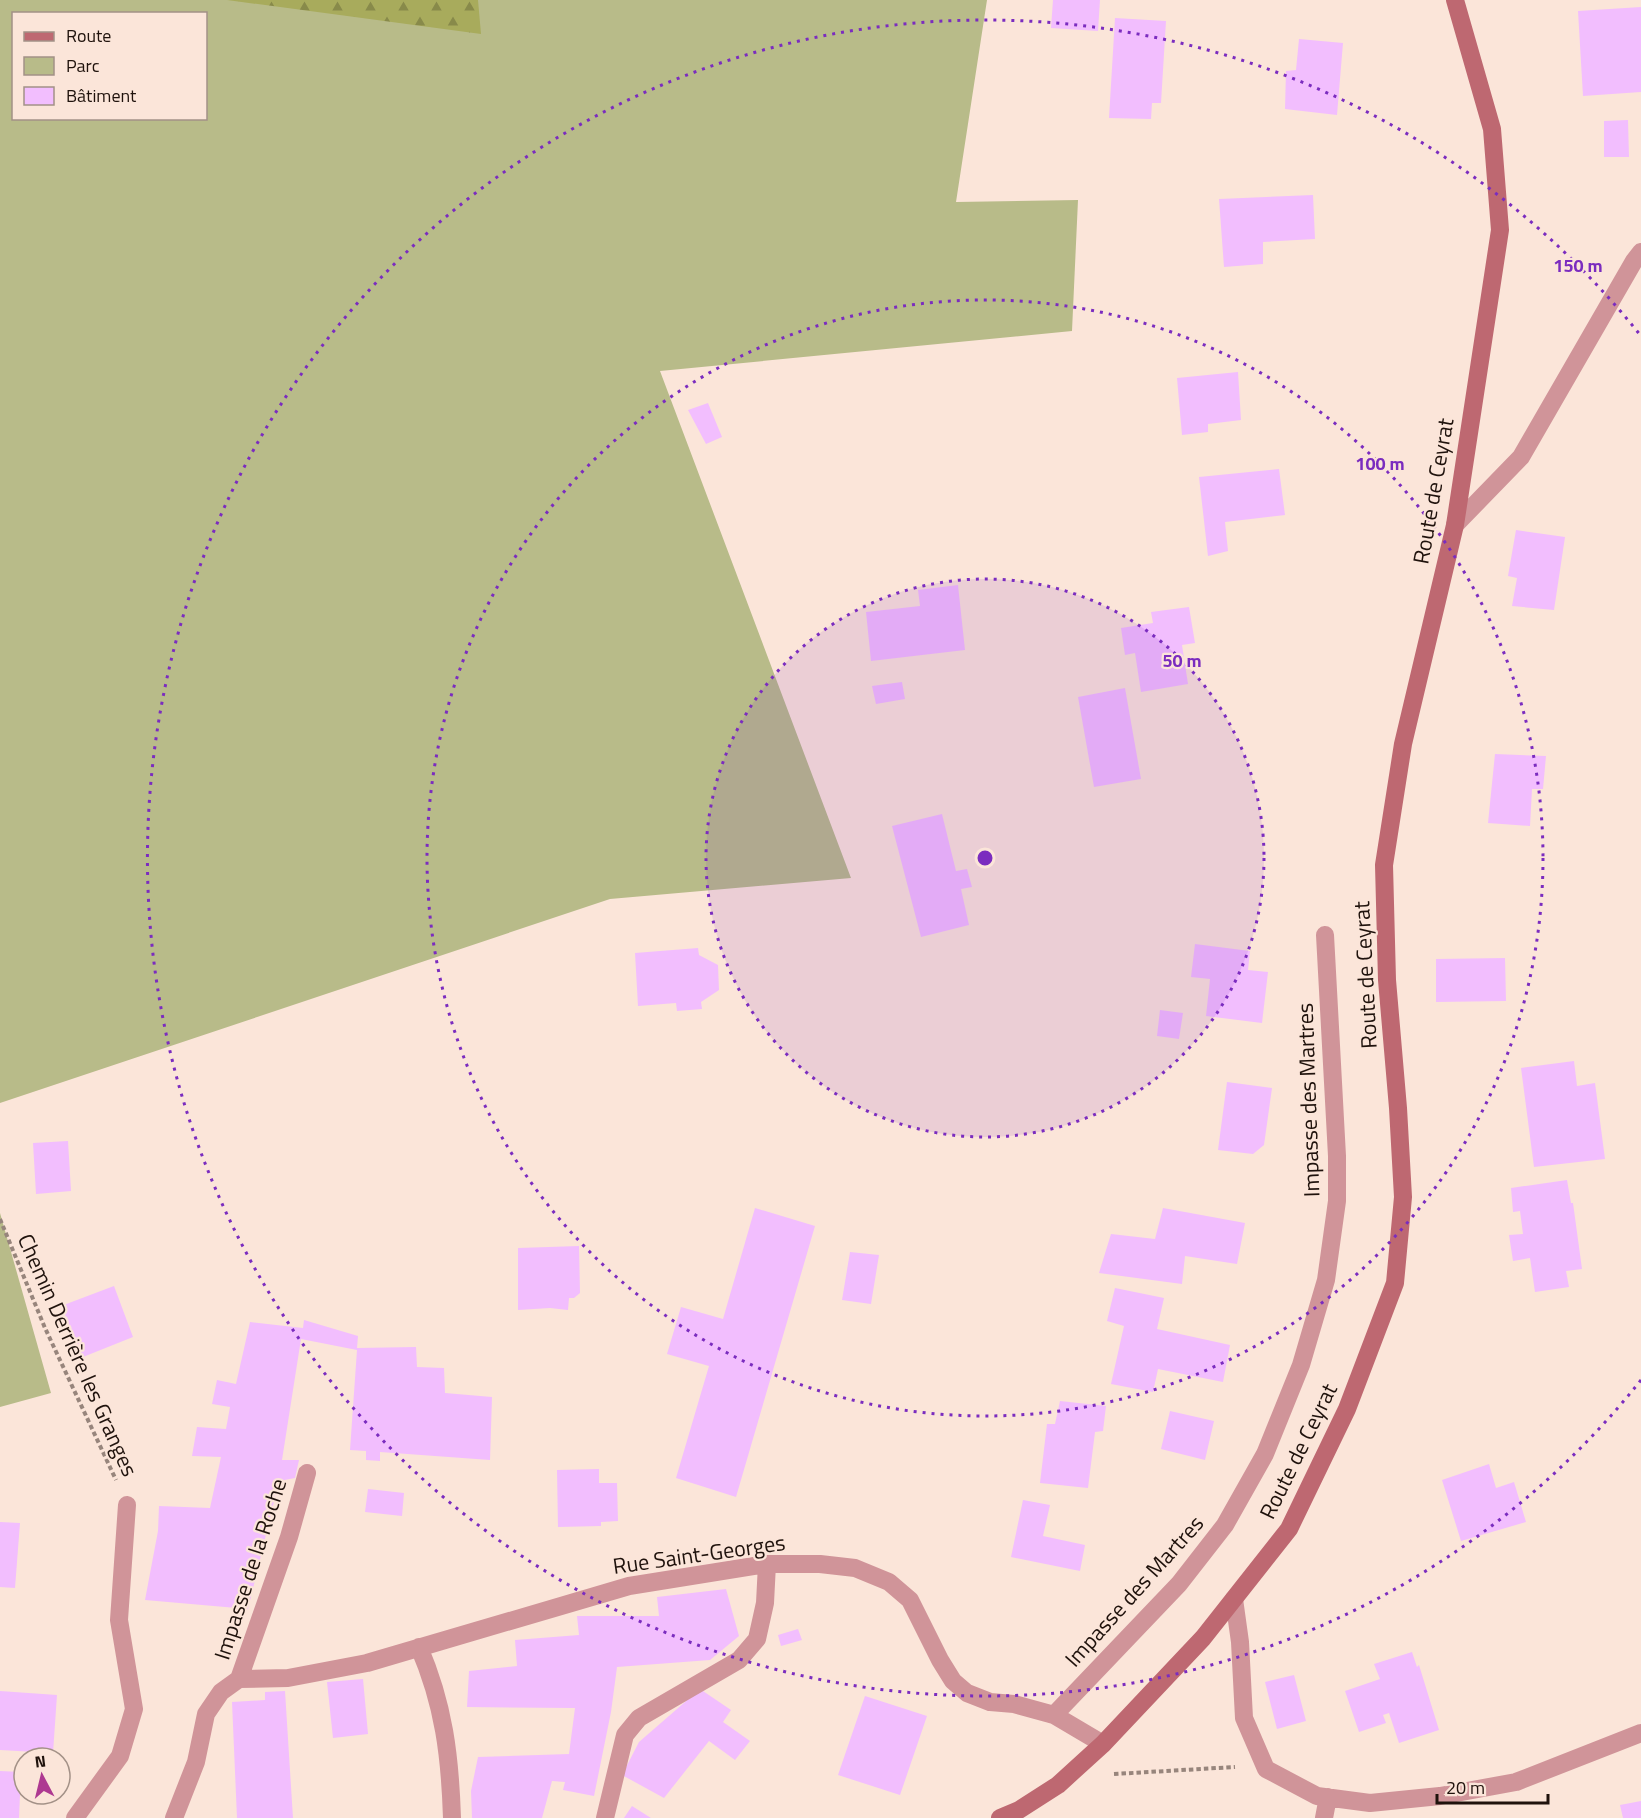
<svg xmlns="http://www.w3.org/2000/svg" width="1641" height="1818" font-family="'Titillium Web',sans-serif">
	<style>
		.green { fill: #b8bb89; fill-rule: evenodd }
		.forest { fill: url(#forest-firs) }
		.building { fill: #f2befe }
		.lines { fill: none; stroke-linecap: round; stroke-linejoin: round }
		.path { stroke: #97857c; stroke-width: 4; stroke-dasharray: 4.5 3; stroke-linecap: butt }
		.street { stroke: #d09499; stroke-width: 18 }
		.secondary { stroke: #be6871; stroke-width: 18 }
		.ring { fill: none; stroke: #7b2cbf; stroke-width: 3; stroke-dasharray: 3 6 }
		.labels { text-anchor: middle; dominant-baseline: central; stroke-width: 4.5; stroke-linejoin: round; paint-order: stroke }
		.street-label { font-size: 22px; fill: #1f120c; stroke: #fbe5d9 }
		.centre { fill: #7b2cbf; stroke: #fbe5d9; stroke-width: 3 }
		.ring-label { font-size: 18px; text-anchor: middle; font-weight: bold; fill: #7b2cbf; stroke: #fbe5d9; stroke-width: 4.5; stroke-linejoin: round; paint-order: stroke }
	</style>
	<defs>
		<pattern id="forest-firs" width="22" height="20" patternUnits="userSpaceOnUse" patternTransform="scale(1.5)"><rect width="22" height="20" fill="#a8ab5c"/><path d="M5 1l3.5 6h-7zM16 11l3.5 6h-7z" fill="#888a4a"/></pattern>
	</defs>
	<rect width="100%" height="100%" fill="#fbe5d9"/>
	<!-- green -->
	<path class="green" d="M0,0H987L956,202L1078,200L1072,331L660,371L851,878L610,899L0,1103ZM14,14H206V118H14Z
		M0,1213L51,1393L0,1407Z"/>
	<!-- forest -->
	<path class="forest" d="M227,0H478L481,34Z"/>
	<!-- building -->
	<path class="building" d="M1053,0H1100L1098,31L1051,28Z
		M1641,7V92L1583,96L1578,11Z
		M1115,18L1166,21L1161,103H1152L1151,119L1109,118Z
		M1299,39L1343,43L1337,115L1285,109L1286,71L1296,70Z
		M1628,120L1629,157H1604V121Z
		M1313,195L1315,239L1263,242V264L1224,267L1219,199Z
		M1238,372L1241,420L1208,424V432L1182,435L1177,378Z
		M708,403L722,437L706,444L688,410Z
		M1279,469L1285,515L1225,522L1228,551L1208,556L1199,477Z
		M1516,530L1565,537L1554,610L1512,606L1517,578L1508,576Z
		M958,585L965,650L871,661L866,612L920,606L918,590Z
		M1189,607L1195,643L1182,645L1188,684L1141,692L1135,653L1125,655L1121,628L1153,623L1151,612Z
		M902,682L905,699L876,704L872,686Z
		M1125,688L1141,779L1094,787L1078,697Z
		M1495,754L1546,756L1543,789H1532L1530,826L1488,823Z
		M942,814L956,871L967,869L972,887L961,889L969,925L921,937L892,826Z
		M1195,944L1250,951L1248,970L1268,972L1262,1023L1206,1016L1210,979L1191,977Z
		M698,948L699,955L718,965L719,990L701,1002L702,1009L677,1011L676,1003L638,1006L635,953Z
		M1505,958L1506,1001L1436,1002V959Z
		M1160,1010L1183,1013L1179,1039L1157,1036Z
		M1574,1061L1577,1086L1595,1083L1605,1159L1534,1167L1521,1068Z
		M1227,1082L1272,1088L1264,1145L1253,1154L1218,1150Z
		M68,1141L71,1191L36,1194L33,1143Z
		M1567,1180L1571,1203H1573L1582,1269L1566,1271L1569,1287L1535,1292L1530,1258L1513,1261L1509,1235L1523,1234L1520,1211L1513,1212L1511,1188Z
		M755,1208L815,1226L736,1497L676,1478L709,1366L667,1354L681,1307L723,1319Z
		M1163,1208L1245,1223L1237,1264L1185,1256L1182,1284L1099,1273L1111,1234L1155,1239Z
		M579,1246L580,1293L574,1298H569L568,1310L550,1308L518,1310V1248Z
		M850,1252L879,1255L871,1304L842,1300Z
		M114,1286L133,1337L83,1357L61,1306Z
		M1115,1288L1164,1298L1157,1329L1230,1345L1223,1382L1158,1369L1153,1392L1111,1384L1124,1326L1107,1321Z
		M304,1320L358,1336L357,1348L416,1347L417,1367L444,1368L445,1393L492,1397L490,1460L380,1452V1461L366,1460V1451L350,1450L357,1350L301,1339L282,1460H299L295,1478L279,1481L248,1609L145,1600L158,1531L159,1506L210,1508L221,1457L192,1456L197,1427L226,1429L230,1407L212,1404L217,1380L236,1384L250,1322L303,1328Z
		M1060,1401L1106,1406L1103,1431L1095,1432L1088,1488L1040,1483L1047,1424H1055Z
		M1170,1411L1214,1421L1205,1460L1161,1449Z
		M1489,1464L1496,1488L1514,1482L1526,1522L1461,1541L1442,1480Z
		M599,1469V1483H617L618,1521L601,1522V1526L558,1527L557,1470Z
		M368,1489L404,1493L402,1516L365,1512Z
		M1023,1500L1050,1505L1043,1536L1085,1545L1080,1571L1011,1557Z
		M0,1522L20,1523L15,1588L0,1587Z
		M726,1589L739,1636L710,1660L617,1667L611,1712L594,1796L563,1790L565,1782L552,1781L542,1818H472L471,1791L478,1757L569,1754L575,1708L467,1707L469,1671L517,1666L515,1640L579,1635L577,1616H659L657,1597Z
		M798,1629L802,1640L781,1646L778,1635Z
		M1412,1652L1417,1667L1419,1665L1439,1730L1399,1743L1389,1713L1383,1715L1386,1723L1359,1732L1345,1691L1380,1679L1374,1664Z
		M1294,1675L1306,1721L1277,1729L1265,1682Z
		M363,1679L368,1734L333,1738L327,1682Z
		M700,1689L731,1710L723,1722L750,1741L735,1760L709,1741L664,1798L622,1775L639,1742Z
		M0,1691L57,1695L53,1753L0,1750Z
		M285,1691L293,1818H237L232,1702L265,1700V1692Z
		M865,1696L927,1716L900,1795L838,1775Z
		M0,1771L21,1772L19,1818H0Z
		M1641,1801V1818H1623L1620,1805Z
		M632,1806L651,1818H624Z"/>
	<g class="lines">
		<!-- path -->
		<path class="path" d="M0,1219L45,1328L116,1480
			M1114,1774L1235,1767"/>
		<!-- street -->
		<path class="street" d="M1455,525L1521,457L1634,261L1641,252
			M1234,1599L1240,1642L1244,1718L1266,1769L1317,1796L1370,1803L1440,1796L1516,1782L1641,1733
			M419,1647C444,1705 450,1756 452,1818
			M239,1679L288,1678L367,1663L629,1586L767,1564H820L855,1568L889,1582L910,1600L940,1660L953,1681L967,1693L990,1702L1014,1704L1054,1715L1103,1744
			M239,1679L289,1537L307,1473
			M1054,1715L1179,1584L1225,1525L1265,1454L1301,1365L1326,1280L1337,1201V1156L1325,935
			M75,1818L120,1756L134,1709L119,1620L127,1505
			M174,1818L196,1762L206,1714L221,1692L239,1679
			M605,1818L625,1735L639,1718L739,1660L757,1639L765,1603L767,1564
			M1324,1818L1328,1797"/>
		<!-- secondary -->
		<path class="secondary" d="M1000,1818L1019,1810L1058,1785L1103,1744L1203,1638L1289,1529L1347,1409L1395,1283L1403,1197L1398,1108L1387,980L1384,865L1403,744L1455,525L1500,230L1492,129L1455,0"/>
	</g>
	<!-- distance rings -->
	<circle cx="985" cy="858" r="279" fill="#7b2cbf" fill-opacity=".12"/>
	<g class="ring">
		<circle cx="985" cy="858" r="279"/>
		<circle cx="985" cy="858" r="558"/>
		<path d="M1641 1380A838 838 0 1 1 1641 336"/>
	</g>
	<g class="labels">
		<!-- street labels -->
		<g class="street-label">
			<text transform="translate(1433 491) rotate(-80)">Route de Ceyrat</text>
			<text transform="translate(1365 975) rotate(-93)">Route de Ceyrat</text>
			<text transform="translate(1308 1100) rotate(-92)">Impasse des Martres</text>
			<text transform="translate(78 1355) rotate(66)">Chemin Derrière les Granges</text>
			<text transform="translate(1298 1451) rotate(-64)">Route de Ceyrat</text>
			<text transform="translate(699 1554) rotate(-8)">Rue Saint-Georges</text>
			<text transform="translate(250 1569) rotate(-72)">Impasse de la Roche</text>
			<text transform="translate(1134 1591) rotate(-48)">Impasse des Martres</text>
		</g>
	</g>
	<circle cx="985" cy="858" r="9" class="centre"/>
	<g class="ring-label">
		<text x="1578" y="272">150 m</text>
		<text x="1380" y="470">100 m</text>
		<text x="1182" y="667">50 m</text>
	</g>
	<!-- legend -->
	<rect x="12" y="12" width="195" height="108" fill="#fbe5d9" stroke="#a39187" stroke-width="1.5"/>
	<rect x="24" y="32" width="30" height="9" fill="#be6871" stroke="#a39187" stroke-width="1.5"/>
	<text x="66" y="42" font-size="18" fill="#1f120c">Route</text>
	<rect x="24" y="57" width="30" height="18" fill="#b8bb89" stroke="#a39187" stroke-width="1.5"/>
	<text x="66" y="72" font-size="18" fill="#1f120c">Parc</text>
	<rect x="24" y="87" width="30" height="18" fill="#f2befe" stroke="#a39187" stroke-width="1.5"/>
	<text x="66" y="102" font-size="18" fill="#1f120c">Bâtiment</text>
	<!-- north arrow -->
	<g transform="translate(42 1776) rotate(353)"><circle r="28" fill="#fbe5d9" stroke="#a39187" stroke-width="1.5"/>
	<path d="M0-4.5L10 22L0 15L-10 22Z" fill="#ae3991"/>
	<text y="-9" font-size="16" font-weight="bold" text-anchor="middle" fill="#1f120c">N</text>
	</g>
	<!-- scale -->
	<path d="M1437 1794v9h111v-9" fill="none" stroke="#1f120c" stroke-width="3"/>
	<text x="1446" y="1794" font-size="18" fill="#1f120c" stroke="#fbe5d9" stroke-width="4.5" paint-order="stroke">20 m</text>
</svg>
